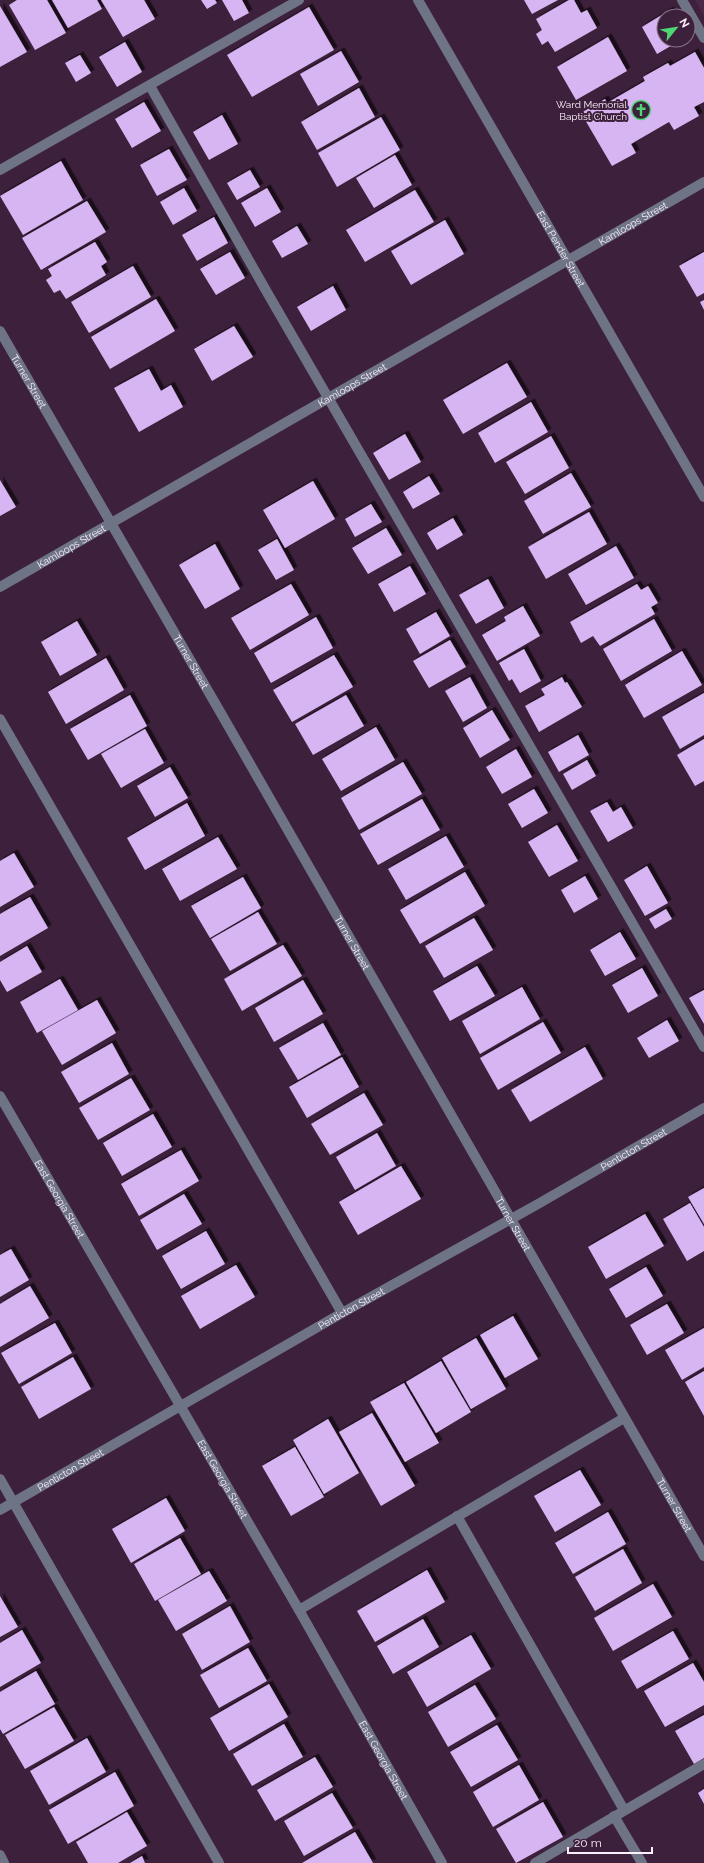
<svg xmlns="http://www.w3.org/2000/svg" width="704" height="1863" font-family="Raleway,sans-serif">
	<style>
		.built { fill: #4a2848 }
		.building { fill: #d7b5f2; filter: url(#shadow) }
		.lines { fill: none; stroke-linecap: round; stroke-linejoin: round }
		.minor { stroke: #6e7486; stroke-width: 10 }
		.labels { text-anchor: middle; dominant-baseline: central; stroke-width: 4; stroke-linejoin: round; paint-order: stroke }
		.poi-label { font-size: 10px; fill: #feeffd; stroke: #3d203b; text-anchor: end }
		.street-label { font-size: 10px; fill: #feeffd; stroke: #3d203b }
	</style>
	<defs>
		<filter id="shadow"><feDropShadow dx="3.5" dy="-3.5" stdDeviation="0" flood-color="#0009"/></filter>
	</defs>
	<rect width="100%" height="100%" fill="#3d203b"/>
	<!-- built -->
	<path class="built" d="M695,0H704V16Z"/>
	<!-- building -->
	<path class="building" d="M17,0H47L66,33L35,50L9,5Z
		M52,0H97L102,9L68,28Z
		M101,0H144L155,19L123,37Z
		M201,0H215L217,3L207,9Z
		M222,0H242L249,13L234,21Z
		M524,0H558L532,14Z
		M569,0H574L581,13L587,10L597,28L555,52L548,41L542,45L536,34L542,30L536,19Z
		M0,6L27,52L0,67Z
		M309,7L334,50L252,97L227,55Z
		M670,10L674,16H664V40H681L657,54L642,27Z
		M608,37L627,71L576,100L557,67Z
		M125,42L142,72L117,87L99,57Z
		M341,51L359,82L318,106L300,74Z
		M695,52L704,68V102L694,107L699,116L674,130L669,122L631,144L636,153L612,166L581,113L605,99L607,103L645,81L643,77L668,63L670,66Z
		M80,55L91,73L76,82L65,63Z
		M359,88L375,117L317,150L301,122Z
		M144,102L161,131L132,148L115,119Z
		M222,115L238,144L209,160L193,132Z
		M381,117L400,150L337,187L318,153Z
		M169,149L187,180L157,196L140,165Z
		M395,155L412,185L374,208L356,178Z
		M61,161L83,200L23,235L0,196Z
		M250,170L260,187L237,200L227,183Z
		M184,188L197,211L173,225L160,202Z
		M267,188L281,212L255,227L241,203Z
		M415,190L434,222L365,262L346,230Z
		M87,201L106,232L41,270L22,238Z
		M214,217L228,243L197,261L182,235Z
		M445,220L464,254L411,285L391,251Z
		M297,226L308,244L282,258L272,241Z
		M95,242L107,262L101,266L106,275L66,299L60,290L54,293L46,280L52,276L48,269Z
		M230,252L245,278L216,295L200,269Z
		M704,252V293L697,297L679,266Z
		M133,266L151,297L89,333L71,302Z
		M333,286L346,310L311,331L297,307Z
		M156,299L175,331L110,369L91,337Z
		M704,300V310L700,302Z
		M234,326L253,357L212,381L194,349Z
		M507,363L527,397L463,434L443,400Z
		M149,369L161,391L171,385L183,407L139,432L114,388Z
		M531,402L548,432L495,463L478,433Z
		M405,434L421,462L389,480L373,453Z
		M551,436L569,468L525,494L506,462Z
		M571,473L591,507L543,534L524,501Z
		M429,476L440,494L413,509L403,492Z
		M0,480L16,507L0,516Z
		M313,481L335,519L285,548L263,510Z
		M371,504L382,522L355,537L345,519Z
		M589,512L607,544L546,579L528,547Z
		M453,518L463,535L437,550L427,533Z
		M386,528L402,555L368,574L352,548Z
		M277,539L294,570L276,580L258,550Z
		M215,544L240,589L205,609L179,565Z
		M616,546L634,578L586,605L568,574Z
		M410,566L426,594L394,612L378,584Z
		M488,579L504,608L476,624L459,595Z
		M291,584L309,615L250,650L231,618Z
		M637,584L641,590L648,586L658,603L651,607L655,614L600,646L593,636L581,643L570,622Z
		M523,606L540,636L497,661L482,635L506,621L504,617Z
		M436,612L450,636L420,654L406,629Z
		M316,617L333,648L271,683L254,653Z
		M654,619L672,651L621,681L603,649Z
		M77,621L97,655L60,676L41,642Z
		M450,640L466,667L429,688L413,661Z
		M524,649L541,681L520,693L512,679L509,681L499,663Z
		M682,651L702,685L644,718L625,685Z
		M334,655L353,687L292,722L273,690Z
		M106,658L124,690L66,724L48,692Z
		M470,677L487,708L463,722L445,691Z
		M562,677L565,683L567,682L582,707L539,732L525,706L545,695L541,689Z
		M704,693V735L680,749L662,717Z
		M130,695L147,726L88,760L70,729Z
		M346,695L364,726L313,755L295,724Z
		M492,710L510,740L480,758L463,728Z
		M376,727L395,760L341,791L322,759Z
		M145,729L164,763L121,788L101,754Z
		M578,735L589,755L559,772L548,752Z
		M704,739V781L695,786L677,755Z
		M516,749L532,777L502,794L486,767Z
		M587,760L596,776L572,790L563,774Z
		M403,762L422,794L359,830L341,798Z
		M170,767L188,798L155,817L137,786Z
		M534,789L548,813L522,828L508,804Z
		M422,799L440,830L378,865L360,834Z
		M607,802L613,812L621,807L633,828L608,842L590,811Z
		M187,803L205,836L145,870L127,838Z
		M557,825L578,861L549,877L528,842Z
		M446,836L464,867L406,900L388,869Z
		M218,837L237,869L180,901L162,869Z
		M14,853L34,887L0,907V861Z
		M647,866L668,903L645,916L624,880Z
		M465,872L485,906L420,944L400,910Z
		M585,876L598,899L574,913L561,890Z
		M243,877L261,908L210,938L191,906Z
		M30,897L48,928L0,956V914Z
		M666,909L672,919L655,929L649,919Z
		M258,912L277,944L230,971L211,939Z
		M474,918L493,950L444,978L425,946Z
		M620,932L636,959L605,976L590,950Z
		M283,945L302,976L242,1011L224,979Z
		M27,946L42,972L7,992L0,980V962Z
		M477,966L495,996L450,1021L433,991Z
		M642,968L658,996L628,1013L612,985Z
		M60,979L78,1010L37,1033L20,1002Z
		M303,980L323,1014L274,1042L255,1008Z
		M522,987L540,1019L480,1054L462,1021Z
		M704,990V1024L689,998Z
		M97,1000L116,1033L62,1065L42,1031Z
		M667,1020L679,1041L649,1058L637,1038Z
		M543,1022L561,1053L498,1090L480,1058Z
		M323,1023L341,1055L298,1080L279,1048Z
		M112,1043L129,1074L79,1103L61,1072Z
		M585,1047L603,1079L530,1122L511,1090Z
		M342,1057L359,1087L307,1118L289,1087Z
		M131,1078L150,1110L98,1140L79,1108Z
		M364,1093L383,1125L330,1155L311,1124Z
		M153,1114L172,1147L122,1176L103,1143Z
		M377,1133L396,1166L355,1190L336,1157Z
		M181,1150L199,1181L139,1216L121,1184Z
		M401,1166L421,1199L358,1235L339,1202Z
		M704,1188V1224L688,1197Z
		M184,1194L202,1224L157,1250L140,1220Z
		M690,1203L704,1227V1251L687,1261L663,1219Z
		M645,1214L664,1246L606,1279L588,1247Z
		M206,1231L225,1264L181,1289L162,1256Z
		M11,1249L29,1280L0,1297V1255Z
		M236,1265L255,1297L200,1329L181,1296Z
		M646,1267L663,1296L626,1318L609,1289Z
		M30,1286L49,1318L0,1347V1304Z
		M667,1304L684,1333L647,1355L630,1325Z
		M513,1316L538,1359L505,1378L480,1335Z
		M55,1323L72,1353L19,1384L1,1353Z
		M704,1328V1367L682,1380L665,1350Z
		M476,1338L506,1389L471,1409L442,1358Z
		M73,1357L91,1389L39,1419L21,1387Z
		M441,1361L471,1412L436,1433L406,1382Z
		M704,1371V1416L685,1382Z
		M404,1383L439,1443L405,1462L370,1402Z
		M372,1413L415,1486L381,1506L339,1432Z
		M328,1419L359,1473L324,1494L293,1440Z
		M295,1447L324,1497L291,1516L262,1466Z
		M580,1470L601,1505L555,1532L534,1496Z
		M166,1498L185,1531L131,1563L112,1529Z
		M608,1512L626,1544L573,1574L555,1543Z
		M180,1538L201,1574L155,1601L134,1564Z
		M623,1549L642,1583L595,1611L575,1577Z
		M427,1570L445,1602L375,1642L357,1611Z
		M209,1571L227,1601L176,1631L158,1600Z
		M653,1584L672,1617L613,1651L594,1618Z
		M0,1596L18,1627L0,1637Z
		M230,1606L250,1642L202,1670L182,1634Z
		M423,1619L439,1647L393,1674L377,1646Z
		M22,1630L41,1663L0,1687V1643Z
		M673,1631L689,1659L637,1689L621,1661Z
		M471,1635L491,1669L427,1707L407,1672Z
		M248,1648L267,1681L219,1708L200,1675Z
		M693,1663L704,1682V1705L665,1727L644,1691Z
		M36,1671L55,1704L3,1734L0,1729V1692Z
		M269,1684L288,1717L229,1751L210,1718Z
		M475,1685L496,1719L448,1747L428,1712Z
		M54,1707L74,1741L25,1769L5,1735Z
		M704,1715V1758L694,1764L675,1731Z
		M284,1724L303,1757L252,1786L233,1754Z
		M497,1725L518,1760L471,1787L450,1752Z
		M87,1738L106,1772L49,1805L30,1771Z
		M315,1757L333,1787L275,1821L257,1790Z
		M519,1765L539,1800L493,1827L473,1792Z
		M115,1772L134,1806L68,1844L49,1810Z
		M704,1789V1804L698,1793Z
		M332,1793L353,1828L304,1856L284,1821Z
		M543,1802L563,1837L516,1863L496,1829Z
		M127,1812L147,1846L118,1863H88L76,1842Z
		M355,1832L373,1863H302Z
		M142,1856L145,1863H130Z"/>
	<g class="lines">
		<!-- minor -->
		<g class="minor">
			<path id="s1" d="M418,0L704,497"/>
			<path d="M682,0L704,38"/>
			<path d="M150,86L268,294L704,1047"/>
			<path d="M0,170L299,0"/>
			<path id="s2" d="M0,331C237,738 469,1148 704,1556"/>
			<path id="s3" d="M0,587L704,182"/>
			<path d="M0,719L342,1313"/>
			<path id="s4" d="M0,1096L299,1610L442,1863"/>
			<path d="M0,1479L219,1863"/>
			<path id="s5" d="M0,1510L342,1313L538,1204L704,1108"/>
			<path d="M457,1516L624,1810"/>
			<path d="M299,1610L624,1418"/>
			<path d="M614,1816L642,1863"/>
			<path d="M0,1855L4,1863"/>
			<path d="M535,1863L704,1764"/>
		</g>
	</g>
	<!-- icons -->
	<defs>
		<symbol id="church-ring" viewBox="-11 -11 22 22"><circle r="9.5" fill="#3d203b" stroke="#4ed675" stroke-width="1.5"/><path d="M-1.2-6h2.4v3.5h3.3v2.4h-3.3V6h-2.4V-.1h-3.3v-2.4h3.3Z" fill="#4ed675"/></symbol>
	</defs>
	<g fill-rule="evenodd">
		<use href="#church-ring" x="630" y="99" width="22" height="22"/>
	</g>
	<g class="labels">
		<!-- poi labels -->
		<g class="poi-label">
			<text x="627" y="104">Ward Memorial<tspan x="627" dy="12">Baptist Church</tspan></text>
		</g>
		<!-- street labels -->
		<g class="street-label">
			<text stroke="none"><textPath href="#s3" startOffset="730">Kamloops Street</textPath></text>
			<text stroke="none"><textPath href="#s1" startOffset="287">East Pender Street</textPath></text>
			<text stroke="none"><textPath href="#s2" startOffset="58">Turner Street</textPath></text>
			<text stroke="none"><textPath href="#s3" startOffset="406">Kamloops Street</textPath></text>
			<text stroke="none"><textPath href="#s3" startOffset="82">Kamloops Street</textPath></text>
			<text stroke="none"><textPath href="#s2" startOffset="382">Turner Street</textPath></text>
			<text stroke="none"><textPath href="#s2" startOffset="706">Turner Street</textPath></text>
			<text stroke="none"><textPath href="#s5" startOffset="729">Penticton Street</textPath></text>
			<text stroke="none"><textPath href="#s4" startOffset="119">East Georgia Street</textPath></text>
			<text stroke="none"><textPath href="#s2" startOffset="1030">Turner Street</textPath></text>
			<text stroke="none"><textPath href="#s5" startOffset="405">Penticton Street</textPath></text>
			<text stroke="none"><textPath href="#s5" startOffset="81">Penticton Street</textPath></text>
			<text stroke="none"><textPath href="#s4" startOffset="443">East Georgia Street</textPath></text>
			<text stroke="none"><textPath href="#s2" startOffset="1354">Turner Street</textPath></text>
			<text stroke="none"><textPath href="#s4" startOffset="767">East Georgia Street</textPath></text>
		</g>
	</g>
	<!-- north arrow -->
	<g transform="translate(676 28) rotate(60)"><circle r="19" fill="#3d203b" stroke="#8a7389"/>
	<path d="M0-3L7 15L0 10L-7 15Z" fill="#4ed675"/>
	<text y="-6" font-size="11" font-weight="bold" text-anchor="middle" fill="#feeffd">N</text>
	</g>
	<!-- scale -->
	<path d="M568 1847v6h84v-6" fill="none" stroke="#feeffd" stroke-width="2"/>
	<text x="574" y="1847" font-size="12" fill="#feeffd" stroke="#3d203b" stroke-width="3" paint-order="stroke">20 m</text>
</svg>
